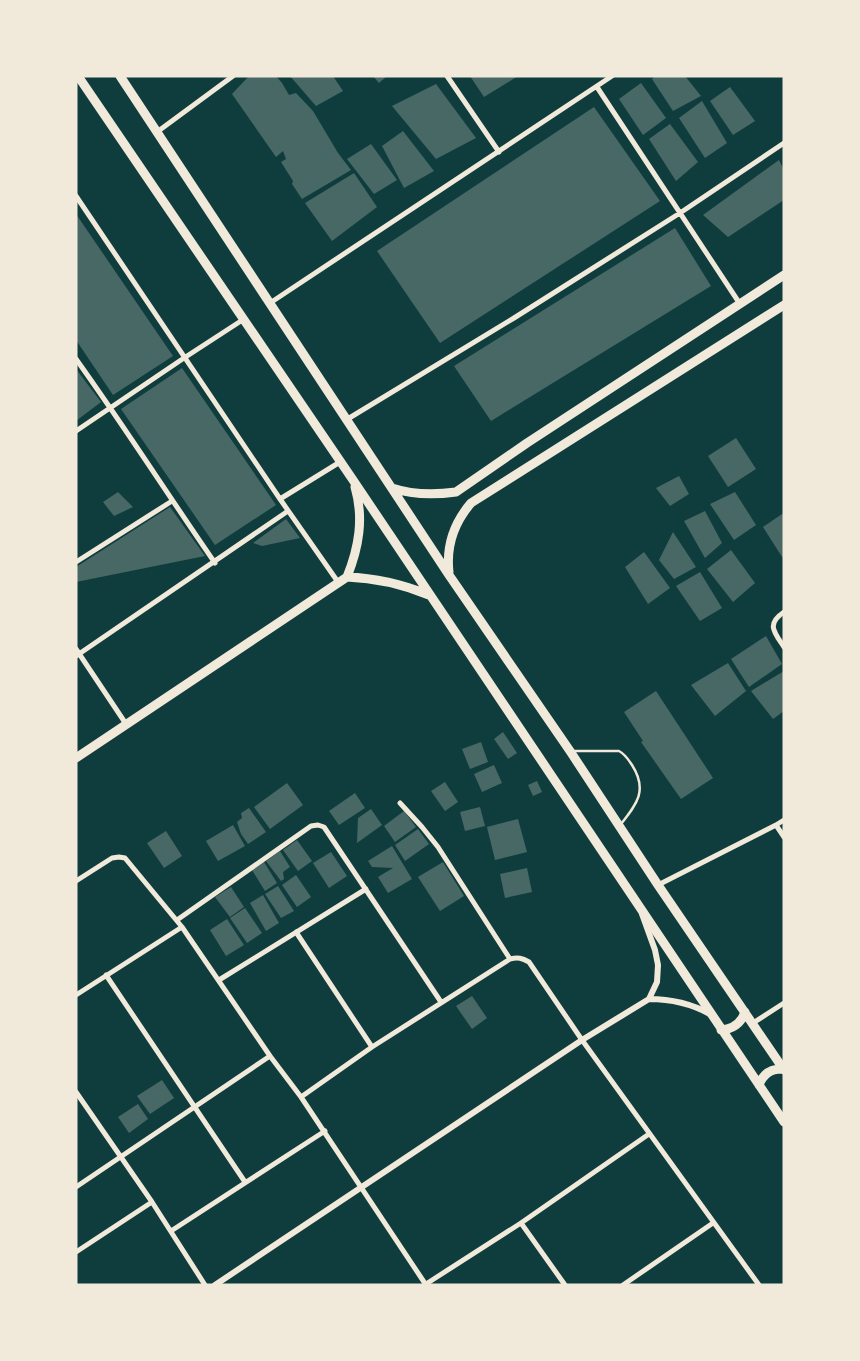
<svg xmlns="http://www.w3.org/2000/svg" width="860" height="1361" font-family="Arial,sans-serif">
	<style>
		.building { fill: #486865 }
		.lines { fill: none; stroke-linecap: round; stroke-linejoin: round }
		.service { stroke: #f1e9da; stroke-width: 2.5 }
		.minor { stroke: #f1e9da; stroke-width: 5 }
		.tertiary { stroke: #f1e9da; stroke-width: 6 }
		.primary { stroke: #f1e9da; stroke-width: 9 }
	</style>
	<rect width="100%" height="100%" fill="#0f3d3e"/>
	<!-- building -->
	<path class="building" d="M249,76H276L282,83L289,95L296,93L313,111L338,153L351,170L302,199L292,184L293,181L281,162L286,159L283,151L276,157L232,94Z
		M290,76H333L343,91L316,106Z
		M373,76H387L379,83Z
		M470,76H518L484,97Z
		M655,76H685L701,96L673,111L652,79Z
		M641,83L666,118L643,135L619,99Z
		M436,84L476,138L436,159L392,106Z
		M730,87L755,121L733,135L710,101Z
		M702,101L727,143L705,158L679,118Z
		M594,107L660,201L440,343L377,251Z
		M670,124L698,162L676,181L649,139Z
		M403,131L434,171L404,188L382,146Z
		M371,144L397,180L374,194L347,159Z
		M779,160L784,170V200L728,237L703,215Z
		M354,173L377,207L332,241L305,203Z
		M76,214L173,356L113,395L76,340Z
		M675,228L711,286L491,421L454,366Z
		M182,368L276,505L215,545L121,409Z
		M76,369L101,402L76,421Z
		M736,438L756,469L728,487L708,456Z
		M679,476L689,494L670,506L656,488Z
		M118,492L133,507L114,516L103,502Z
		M735,492L756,525L734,540L710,504Z
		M170,507L205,556L76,582V567Z
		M705,511L722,543L705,558L684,521Z
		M782,514L784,516V560L763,527Z
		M286,519L300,538L262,546L253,543Z
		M673,532L696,567L674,579L659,560Z
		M731,550L755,583L733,602L707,569Z
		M644,552L670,588L648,604L625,567Z
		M700,572L722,608L700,621L676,586Z
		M766,636L782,664L749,687L731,659Z
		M728,663L746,691L715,716L691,685Z
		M784,671V711L773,719L751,691Z
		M656,691L713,778L681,799L641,742L643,741L624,712Z
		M503,732L517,753L508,759L494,739Z
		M481,742L488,762L470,769L462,749Z
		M494,765L502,783L482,792L474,774Z
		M537,781L542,792L533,796L528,785Z
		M445,782L458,802L445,811L431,791Z
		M287,783L303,805L270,829L254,807Z
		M355,793L365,808L339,825L329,811Z
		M480,807L485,826L465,831L460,812Z
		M249,808L266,832L248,844L241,834L237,822L242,818L241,813Z
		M371,809L382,825L357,843L358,818Z
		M404,811L416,827L395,842L384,826Z
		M518,819L527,852L495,860L487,827Z
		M233,825L245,846L218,861L206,841Z
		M418,829L429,844L405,861L395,845Z
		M166,831L182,856L164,868L147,843Z
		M297,840L312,861L298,871L283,850Z
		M392,846L412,879L388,893L378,877L393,868L372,867L368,861Z
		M280,851L290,867L283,872L284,879L281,881L266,861Z
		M331,852L347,876L329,888L313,863Z
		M264,862L277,883L265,891L252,870Z
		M443,862L464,896L440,911L418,877Z
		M527,868L532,892L505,898L500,874Z
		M296,875L311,897L297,907L282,885Z
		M278,886L294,911L281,918L265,894Z
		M231,887L244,907L230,917L215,897Z
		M263,895L279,923L266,931L250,903Z
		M245,908L262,933L247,943L230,918Z
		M227,919L244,945L226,956L210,930Z
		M472,996L487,1018L472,1029L456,1006Z
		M162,1080L174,1098L150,1114L137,1096Z
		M138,1104L148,1119L129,1133L118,1117Z"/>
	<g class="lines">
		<!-- service -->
		<path class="service" d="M574,751H619C625,754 628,759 632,765C648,790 637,804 621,824"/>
		<!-- minor -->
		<path class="minor" d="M447,76L499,152
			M597,87L740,304
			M157,132L233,76
			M76,196L280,499L338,582
			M270,303L612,76
			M76,359C124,426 168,495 215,563
			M346,420L514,318L680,213L784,143
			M76,431L184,358L244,319
			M280,499L340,462
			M76,562L172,501
			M784,612C766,624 774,632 784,647
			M76,649L126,724
			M76,656L288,511
			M400,803L422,827L438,847L510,959C518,957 522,958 529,962L582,1040L759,1285
			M784,820L776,825L784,837
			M76,881L112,858L119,857L125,858L182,927L270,1056L301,1097L426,1285
			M658,885L776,825
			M177,920L311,826L318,825L324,827L441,1002
			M296,932L372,1047
			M106,975L245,1182
			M219,980L366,889
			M76,995L182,927
			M753,1023L784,1003
			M76,1092L152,1202L205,1285
			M301,1097L372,1047L510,959
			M76,1187L270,1056
			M521,1223L565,1285
			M171,1231L325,1131
			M76,1252L152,1202
			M426,1284L521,1223L649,1134
			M623,1285L713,1223"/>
		<!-- tertiary -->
		<path class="tertiary" d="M649,999C671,999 690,1003 710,1014
			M215,1285L582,1040L649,999L657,982L658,965L655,950L642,914"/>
		<!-- primary -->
		<path class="primary" d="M78,76L353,480L784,1122
			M120,76L449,575L570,751L658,885L784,1070
			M392,488C413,495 434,495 456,492L527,443L784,275
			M449,572C446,546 454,523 471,503L784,305
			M347,577C376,578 402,584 429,595
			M76,758L347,577C359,547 364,518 355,487
			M721,1030C733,1029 741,1024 745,1012
			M759,1085C763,1074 771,1068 784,1069"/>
	</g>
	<!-- border -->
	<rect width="860" height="1361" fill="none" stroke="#f1e9da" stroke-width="155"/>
</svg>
